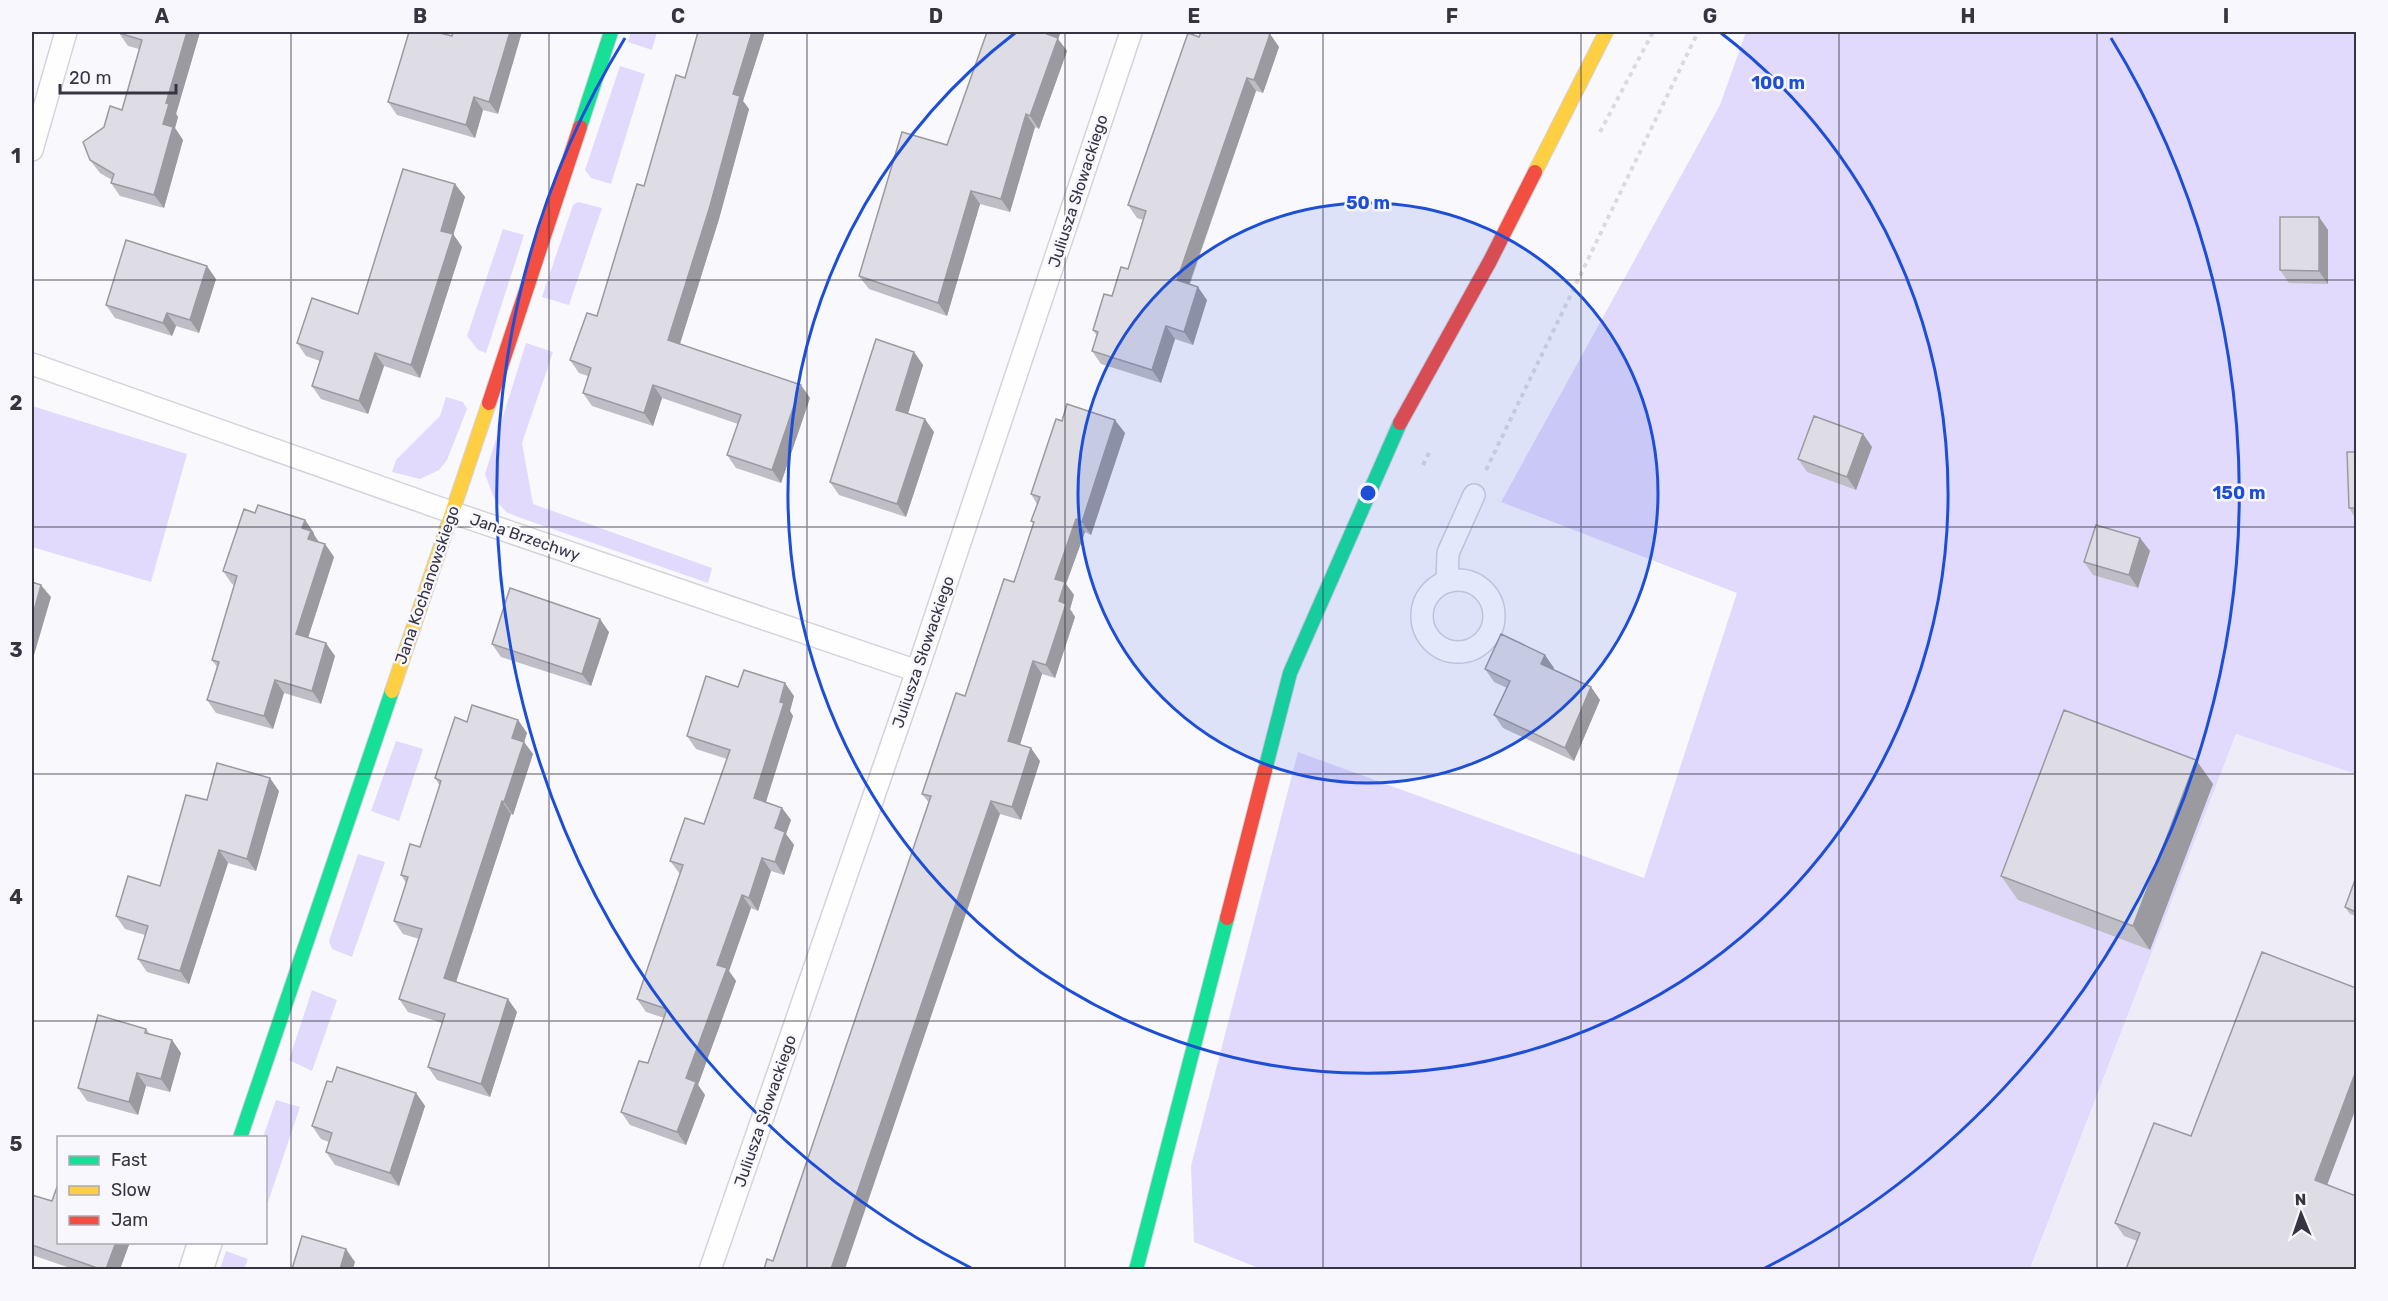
<svg xmlns="http://www.w3.org/2000/svg" width="2388" height="1301" font-family="Rubik,sans-serif">
	<style>
		.built { fill: #eeecf7 }
		.green { fill: #e1dafc }
		.lines { fill: none; stroke-linecap: round; stroke-linejoin: round }
		.lane-casing { stroke: #d4d3db; stroke-width: 24 }
		.street-casing { stroke: #d4d3db; stroke-width: 36 }
		.fast-casing { stroke: #d4d3db; stroke-width: 16 }
		.slow-casing { stroke: #d4d3db; stroke-width: 16 }
		.jam-casing { stroke: #d4d3db; stroke-width: 16 }
		.path { stroke: #dbdbde; stroke-width: 4; stroke-dasharray: 4.5 4.5; stroke-linecap: butt }
		.lane { stroke: #fefeff; stroke-width: 21 }
		.street { stroke: #fefeff; stroke-width: 33 }
		.fast { stroke: #16e098; stroke-width: 14 }
		.slow { stroke: #ffcf43; stroke-width: 14 }
		.jam { stroke: #f24e42; stroke-width: 14 }
		.wall { fill: #bfbdc5 }
		.shaded-wall { fill: #9b9aa0 }
		.building { fill: #dedce5; stroke: #9b9aa0; stroke-width: 1.5 }
		.grid { fill: none; stroke: #373442; stroke-width: 1.5; stroke-opacity: 0.55 }
		.ring { fill: none; stroke: #1d4ed8; stroke-width: 3 }
		.labels { text-anchor: middle; dominant-baseline: central; stroke-width: 5; stroke-linejoin: round; paint-order: stroke }
		.street-label { font-size: 16px; fill: #373442; stroke: #f8f7fe }
		.centre { fill: #1d4ed8; stroke: #f8f7fe; stroke-width: 3 }
		.ring-label { font-size: 18px; text-anchor: middle; font-weight: bold; fill: #1d4ed8; stroke: #f8f7fe; stroke-width: 5; stroke-linejoin: round; paint-order: stroke }
		.neatline { fill: none; stroke: #373442; stroke-width: 2 }
		.grid-label { font-size: 20px; text-anchor: middle; font-weight: bold; fill: #373442 }
	</style>
	<rect width="100%" height="100%" fill="#f9f8fd"/>
	<!-- built -->
	<path class="built" d="M2236,734L2356,774V1269L2030,1270Z"/>
	<!-- green -->
	<path class="green" d="M631,32H657L652,50L628,42Z
		M1746,32H2356V774L2236,734L2030,1269H1261L1194,1242L1191,1166L1298,752L1644,878L1737,593L1501,502L1720,105Z
		M620,66L645,74L611,184L591,178L585,170Z
		M578,202L602,208L569,305L542,297L573,205Z
		M503,229L524,235L486,353L478,350L467,336Z
		M526,343L553,352L522,443L533,504L712,568L708,583L518,517L506,512L494,498L485,474Z
		M446,397L463,402L467,409L447,460L439,470L420,479L392,472L396,460L440,416Z
		M32,406L187,454L151,582L32,547Z
		M396,741L423,749L399,821L371,811Z
		M358,854L385,862L352,957L332,949L329,941Z
		M312,990L337,1000L312,1071L289,1060Z
		M276,1100L300,1107L266,1208V1138L263,1137Z
		M226,1251L248,1259L244,1269H220Z"/>
	<g class="lines">
		<defs>
			<path id="lane" d="M32,150L66,32
				M32,364L451,512L917,671
				M1422 616a36 36 0 1 1 72 0a36 36 0 1 1-72 0Z
				M1447,582L1448,553L1474,495
				M710,1270L917,671L1131,32"/>
			<path id="street" d="M196,1270L205,1242"/>
			<path id="fast" d="M580,127L611,32
				M1265,770L1290,673L1400,423
				M240,1138L392,691
				M1136,1270L1227,918"/>
			<path id="slow" d="M1535,172L1606,32
				M392,691L489,403"/>
			<path id="jam" d="M489,403L580,127
				M1400,423L1490,261L1535,172
				M1227,918L1265,770"/>
		</defs>
		<!-- lane casing -->
		<use href="#lane" class="lane-casing"/>
		<!-- street casing -->
		<use href="#street" class="street-casing"/>
		<!-- fast casing -->
		<use href="#fast" class="fast-casing"/>
		<!-- slow casing -->
		<use href="#slow" class="slow-casing"/>
		<!-- jam casing -->
		<use href="#jam" class="jam-casing"/>
		<!-- path -->
		<path class="path" d="M1600,132L1653,32
			M1423,465L1430,451
			M1486,470L1698,32"/>
		<!-- lane -->
		<use href="#lane" class="lane"/>
		<!-- street -->
		<use href="#street" class="street"/>
		<!-- fast -->
		<use href="#fast" class="fast"/>
		<!-- slow -->
		<use href="#slow" class="slow"/>
		<!-- jam -->
		<use href="#jam" class="jam"/>
	</g>
	<!-- wall -->
	<path class="wall" d="M119,32H200L176,114L178,117L175,128L183,140L164,208L120,196L111,183L112,180L100,173L90,160L104,127L122,110L139,49L128,46L119,33Z
		M698,32H773L772,34L765,32L743,101L749,109L719,219L680,344L810,398L781,483L736,468L727,455L738,424L662,398L653,426L592,406L583,393L588,376L579,373L570,360L597,316L644,186L685,78Z
		M1271,32L1270,34L1279,47L1263,93L1256,91L1190,284L1207,300L1193,345L1175,339L1161,383L1101,364L1092,351L1097,336L1093,330L1112,296L1128,269L1143,220L1137,218L1128,205L1199,37Z
		M452,36L498,114L483,110L475,138L397,115L388,102Z
		M1058,39L1067,51L1039,129L1035,127L1010,212L980,204L947,316L869,289L859,276Z
		M455,184L465,197L453,234L462,247L420,378L384,366L368,414L321,399L312,386L320,361L306,356L297,343L358,314Z
		M2319,217L2328,230V284L2289,283L2280,270Z
		M216,279L199,333L176,326L172,336L115,318L106,305Z
		M914,352L923,365L908,414L934,432L906,517L839,495L830,482Z
		M1062,421L1125,433L1091,535L1085,532L1066,584L1074,595L1070,609L1075,617L1055,678L1042,674L1020,745L1040,761L1021,820L1000,814L773,1261L929,803L922,794L1014,582L1034,525L1031,521L1037,504L1031,494Z
		M1863,434L1872,447L1856,490L1807,472L1798,459Z
		M2356,452V519L2349,508Z
		M255,513L305,520L319,542L325,544L334,557L308,638L335,656L321,704L284,693L273,729L216,713L207,700L217,667L212,660L234,585L232,584L223,571Z
		M2140,538L2150,551L2138,588L2093,575L2084,562Z
		M609,632L591,686L501,657L492,644Z
		M1554,668L1553,670L1591,687L1600,700L1574,761L1503,728L1494,715L1507,688L1494,682L1485,669Z
		M738,687L794,696L790,711L793,716L766,802L782,808L791,820L786,834L794,845L784,875L771,871L758,911L751,908L729,971L736,981L698,1085L705,1095L686,1145L630,1125L621,1112L648,1063L664,1018L646,1012L637,999L680,874L670,861L704,824L727,759L696,749L687,736Z
		M518,720L527,733L524,742L533,754L513,815L511,814L456,982L517,1012L490,1097L437,1080L428,1067L442,1023L408,1012L399,999L419,939L403,934L394,921L406,883L401,875L420,847L440,786L435,778L467,722Z
		M2196,760L2213,784L2150,950L2018,900L2001,876Z
		M279,791L256,871L228,863L189,984L147,972L138,959L145,935L125,929L116,916L160,886L207,800Z
		M2356,877V916L2350,914L2345,907Z
		M2356,988V1108L2327,1185L2137,1241L2124,1236L2115,1223L2191,1136Z
		M146,1029L150,1034L172,1040L181,1053L170,1092L146,1086L138,1115L87,1101L78,1088Z
		M332,1082L416,1093L425,1106L399,1186L335,1165L326,1152L329,1142L321,1139L312,1126Z
		M32,1195L58,1242H130L120,1269H73L32,1255Z"/>
	<!-- shaded-wall -->
	<path class="shaded-wall" d="M187,32H200L176,114L178,117L175,128L183,140L164,208L154,195L163,124L166,103Z
		M510,32H522L498,114L489,102Z
		M752,32H765L743,101L749,109L719,219L677,353L668,340L733,94Z
		M1047,32H1061L1058,39L1067,51L1039,129L1030,116Z
		M1270,34L1279,47L1263,93L1254,80Z
		M1247,78L1256,91L1186,293L1177,280Z
		M474,97L483,110L475,138L466,125Z
		M1026,114L1035,127L1010,212L1001,199Z
		M455,184L465,197L453,236V234L462,247L420,378L411,365L441,231Z
		M971,191L980,204L947,316L938,303Z
		M2319,217L2328,230V284L2319,271Z
		M207,266L216,279L199,333L190,320Z
		M1198,287L1207,300L1193,345L1184,332Z
		M167,313L176,326L172,336L163,323Z
		M1166,326L1175,339L1161,383L1152,370Z
		M914,352L923,365L905,423L896,410Z
		M375,353L384,366L368,414L359,401Z
		M653,385L662,398L653,426L644,413Z
		M801,385L810,398L781,483L772,470Z
		M925,419L934,432L906,517L897,504Z
		M1115,420L1125,433L1091,535L1082,522Z
		M1863,434L1872,447L1856,490L1847,477Z
		M1076,519L1085,532L1066,584L1074,595L1070,609L1075,617L1055,678L1046,665L1059,601L1055,579Z
		M305,520L314,533V535L320,544L308,539L302,528Z
		M2140,538L2150,551L2138,588L2129,575Z
		M325,544L334,557L305,647L296,634Z
		M41,585L51,597L32,662V618Z
		M600,619L609,632L591,686L582,674Z
		M326,643L335,656L321,704L312,691Z
		M1545,655L1554,668L1550,677L1541,664Z
		M1033,661L1042,674L1017,754L1008,741Z
		M275,680L284,693L273,729L264,716Z
		M785,683L794,696L790,711L793,716L763,811L754,798L780,702Z
		M1591,687L1600,700L1574,761L1565,748Z
		M518,720L527,733L524,742L533,754L513,815L504,802L512,738Z
		M1031,748L1040,761L1021,820L1012,807Z
		M2196,760L2213,784L2150,950L2133,926Z
		M270,778L279,791L256,871L247,859Z
		M502,801L511,814L453,991L444,978Z
		M991,801L1000,814L845,1269H831Z
		M782,808L791,820L786,834L794,845L784,875L775,862V828Z
		M219,850L228,863L189,984L180,971Z
		M762,858L771,871L758,911L749,898Z
		M742,895L751,908L729,971L736,981L698,1085L705,1095L686,1145L677,1132L686,1078L717,965Z
		M508,999L517,1012L490,1097L481,1084Z
		M172,1040L181,1053L170,1092L161,1079Z
		M2356,1071V1108L2324,1193L2315,1180Z
		M137,1073L146,1086L138,1115L129,1102Z
		M416,1093L425,1106L399,1186L390,1173Z
		M116,1242H130L120,1269H106Z
		M346,1249L355,1262L353,1269H340Z"/>
	<!-- building -->
	<path class="building" d="M119,32H187L166,103L169,104L163,124L173,127L154,195L111,183L114,174L90,160L83,142L104,127L110,106L122,110L142,40L119,33Z
		M409,32H436L452,36L453,32H510L489,102L474,97L466,125L388,102Z
		M698,32H752L733,94L740,96L710,206L668,340L801,385L772,470L727,455L741,415L653,385L644,413L583,393L591,368L570,360L587,313L597,316L637,184L644,186L676,75L685,78Z
		M987,32H1047V34L1058,38L1030,116L1026,114L1001,199L971,191L938,303L859,276L902,132L947,145Z
		M1201,32H1263L1270,34L1254,80L1247,78L1177,280L1198,287L1184,332L1166,326L1152,370L1092,351L1098,332L1093,330L1104,294L1112,296L1121,267L1128,269L1146,211L1128,205L1188,33L1199,37Z
		M403,169L455,184L441,231L453,234L411,365L375,353L359,401L312,386L323,352L297,343L312,298L358,314Z
		M2280,217H2319V271L2280,270Z
		M126,240L207,266L190,320L167,313L163,323L106,305Z
		M876,339L914,352L896,410L925,419L897,504L830,482Z
		M1067,404L1115,420L1082,522L1076,519L1055,579L1065,582L1059,601L1066,604L1046,665L1033,661L1008,741L1031,748L1012,807L991,801L831,1269H764L767,1259L773,1261L931,796L922,794L956,693L965,696L1004,579L1014,582L1034,522L1031,521L1040,497L1031,494L1056,419L1062,421Z
		M1814,416L1863,434L1847,477L1798,459Z
		M2347,452H2356V508H2349Z
		M258,505L305,520L302,528L311,531L308,539L325,544L296,634L326,643L312,691L275,680L264,716L207,700L219,662L212,660L237,576L223,571L244,509L255,513Z
		M2096,525L2140,538L2129,575L2084,562Z
		M32,582L41,585L32,618Z
		M510,588L600,619L582,674L492,644Z
		M1501,634L1545,655L1541,664L1591,687L1565,748L1494,715L1510,681L1485,669Z
		M744,670L785,683L780,702L784,703L754,798L782,808L775,828L785,832L775,862L762,858L749,898L742,895L717,965L727,968L686,1078L696,1082L677,1132L621,1112L639,1061L648,1063L667,1009L637,999L683,865L670,861L685,818L704,824L730,750L687,736L706,676L738,687Z
		M472,705L518,720L512,738L524,742L504,802L502,801L444,978L508,999L481,1084L428,1067L445,1014L399,999L422,929L394,921L408,877L401,875L410,844L420,847L441,781L435,778L455,717L467,722Z
		M2064,710L2196,760L2133,926L2001,876Z
		M217,763L270,778L247,859L219,850L180,971L138,959L148,926L116,916L128,876L160,886L186,795L207,800Z
		M2356,877V912L2345,907Z
		M2262,952L2356,988V1071L2315,1180L2356,1196V1269H2126L2140,1233L2115,1223L2154,1123L2191,1136Z
		M98,1015L146,1029L145,1033L172,1040L161,1079L137,1073L129,1102L78,1088Z
		M337,1067L416,1093L390,1173L326,1152L332,1133L312,1126L327,1081L332,1082Z
		M58,1184V1242H116L106,1269H100L32,1245V1195L52,1201Z
		M302,1236L346,1249L340,1269H292Z"/>
	<!-- grid -->
	<path class="grid" d="M291,32V1270M549,32V1270M807,32V1270M1065,32V1270M1323,32V1270M1581,32V1270M1839,32V1270M2097,32V1270M32,280H2356M32,527H2356M32,774H2356M32,1021H2356"/>
	<!-- distance rings -->
	<circle cx="1368" cy="493" r="290" fill="#1d4ed8" fill-opacity=".12"/>
	<g class="ring">
		<circle cx="1368" cy="493" r="290"/>
		<path d="M1721 33A580 580 0 1 1 1015 33"/>
		<path d="M973 1269A871 871 0 0 1 625 38M2111 38A871 871 0 0 1 1763 1269"/>
	</g>
	<g class="labels">
		<!-- street labels -->
		<g class="street-label">
			<text transform="translate(1078 191) rotate(-72)">Juliusza Słowackiego</text>
			<text transform="translate(525 537) rotate(19)">Jana Brzechwy</text>
			<text transform="translate(427 585) rotate(-71)">Jana Kochanowskiego</text>
			<text transform="translate(923 652) rotate(-71)">Juliusza Słowackiego</text>
			<text transform="translate(765 1111) rotate(-71)">Juliusza Słowackiego</text>
		</g>
	</g>
	<circle cx="1368" cy="493" r="9" class="centre"/>
	<g class="ring-label">
		<text x="1778" y="89">100 m</text>
		<text x="1368" y="209">50 m</text>
		<text x="2239" y="499">150 m</text>
	</g>
	<!-- border -->
	<rect width="2388" height="1301" fill="none" stroke="#f8f7fe" stroke-width="66"/>
	<!-- legend -->
	<rect x="57" y="1136" width="210" height="108" fill="#f8f7fe" stroke="#aba9b3" stroke-width="1.5"/>
	<rect x="69" y="1156" width="30" height="9" fill="#16e098" stroke="#aba9b3" stroke-width="1.5"/>
	<text x="111" y="1166" font-size="18" fill="#373442">Fast</text>
	<rect x="69" y="1186" width="30" height="9" fill="#ffcf43" stroke="#aba9b3" stroke-width="1.5"/>
	<text x="111" y="1196" font-size="18" fill="#373442">Slow</text>
	<rect x="69" y="1216" width="30" height="9" fill="#f24e42" stroke="#aba9b3" stroke-width="1.5"/>
	<text x="111" y="1226" font-size="18" fill="#373442">Jam</text>
	<!-- north arrow -->
	<g transform="translate(2301 1214) rotate(358)" stroke="#f8f7fe" stroke-width="4.5" paint-order="stroke">
	<path d="M0-4.5L10 22L0 15L-10 22Z" fill="#373442"/>
	<text y="-9" font-size="16" font-weight="bold" text-anchor="middle" fill="#373442">N</text>
	</g>
	<!-- scale -->
	<path d="M60 84v9h116v-9" fill="none" stroke="#373442" stroke-width="3"/>
	<text x="69" y="84" font-size="18" fill="#373442" stroke="#f8f7fe" stroke-width="4.5" paint-order="stroke">20 m</text>
	<rect x="33" y="33" width="2322" height="1235" class="neatline"/>
	<g class="grid-label">
		<text x="162" y="23">A</text>
		<text x="420" y="23">B</text>
		<text x="678" y="23">C</text>
		<text x="936" y="23">D</text>
		<text x="1194" y="23">E</text>
		<text x="1452" y="23">F</text>
		<text x="1710" y="23">G</text>
		<text x="1968" y="23">H</text>
		<text x="2226" y="23">I</text>
		<text x="16" y="163">1</text>
		<text x="16" y="410">2</text>
		<text x="16" y="657">3</text>
		<text x="16" y="904">4</text>
		<text x="16" y="1151">5</text>
	</g>
</svg>
